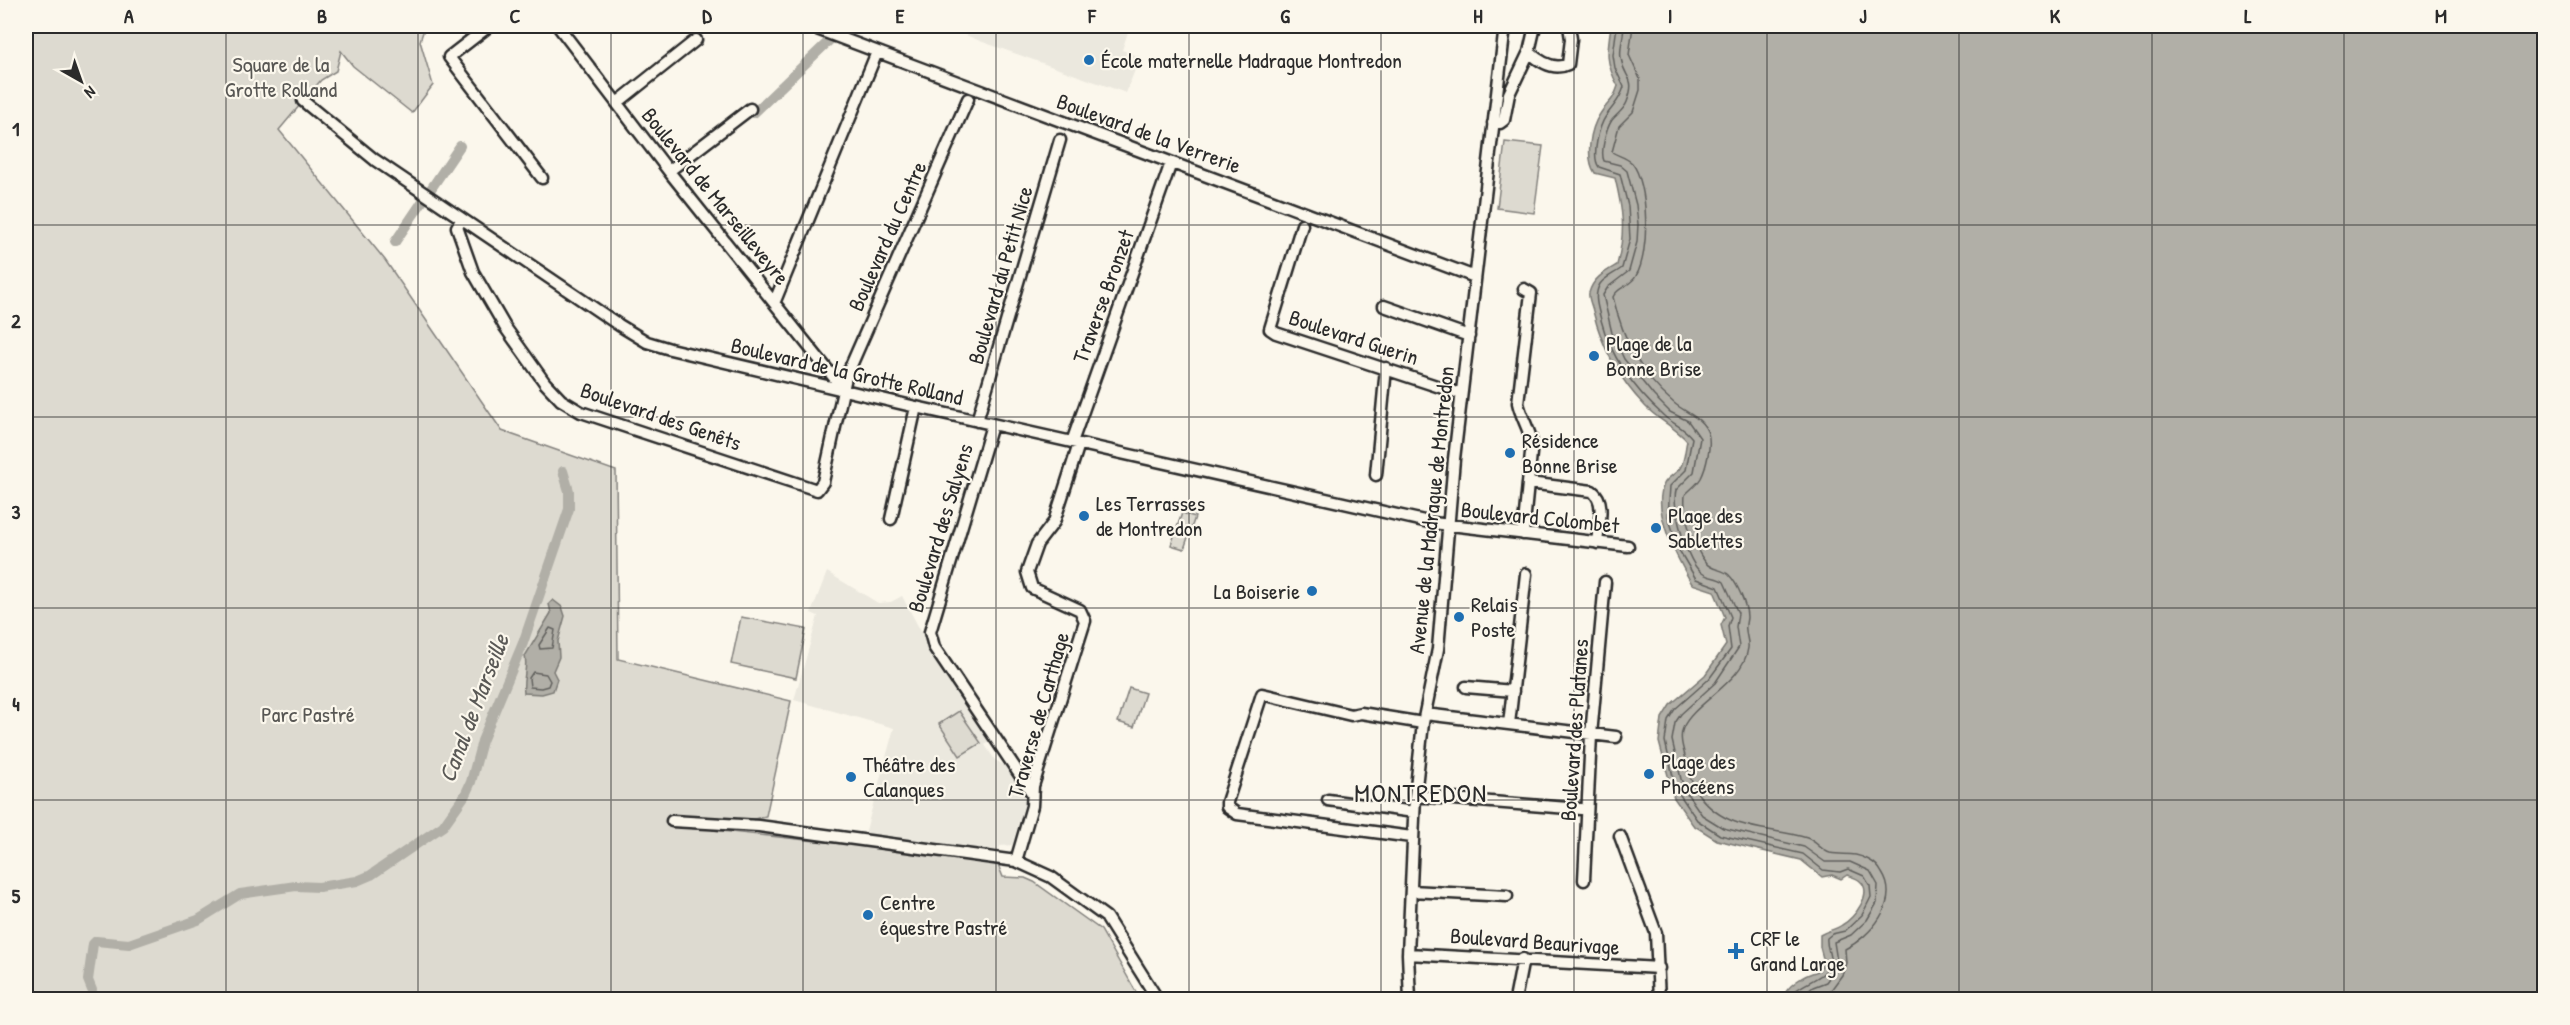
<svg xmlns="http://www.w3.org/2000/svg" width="2570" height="1025" font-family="'Patrick Hand',sans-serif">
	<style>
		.built { fill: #ebe8de }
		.green { fill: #dddad0; stroke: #84827e; stroke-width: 1.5 }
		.water { fill: #b1afa7; stroke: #7b7a75; stroke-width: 1.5 }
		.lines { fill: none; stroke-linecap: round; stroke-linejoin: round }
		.shore { stroke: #61605d; stroke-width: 1.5 }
		.canal { stroke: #b1afa7; stroke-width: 10 }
		.minor-casing { stroke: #2b2b2b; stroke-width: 15 }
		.minor { stroke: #fbf7ec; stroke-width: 10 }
		.grid { fill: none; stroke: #2b2b2b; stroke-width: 1.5; stroke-opacity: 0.55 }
		.poi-dot { fill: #1f6fb2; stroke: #fbf7ec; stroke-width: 2 }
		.labels { text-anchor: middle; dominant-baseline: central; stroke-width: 4.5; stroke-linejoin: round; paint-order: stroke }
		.poi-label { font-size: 22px; fill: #2b2b2b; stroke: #fbf7ec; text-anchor: start }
		.park-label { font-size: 22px; fill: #585754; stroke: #fbf7ec }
		.street-label { font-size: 22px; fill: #2b2b2b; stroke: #fbf7ec }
		.water-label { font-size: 24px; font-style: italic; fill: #5a5956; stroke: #fbf7ec }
		.quarter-label { font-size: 26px; letter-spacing: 1.5px; fill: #2b2b2b; stroke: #fbf7ec }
		.neatline { fill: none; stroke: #2b2b2b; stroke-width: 2 }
		.grid-label { font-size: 20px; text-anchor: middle; font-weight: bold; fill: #2b2b2b }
	</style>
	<rect width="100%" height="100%" fill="#fbf7ec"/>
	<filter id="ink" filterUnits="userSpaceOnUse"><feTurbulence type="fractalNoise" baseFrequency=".0167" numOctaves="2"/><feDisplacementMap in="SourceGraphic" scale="12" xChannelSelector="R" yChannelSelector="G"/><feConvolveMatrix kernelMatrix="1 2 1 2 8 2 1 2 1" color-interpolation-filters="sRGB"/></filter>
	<g filter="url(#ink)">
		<!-- built -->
		<path class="built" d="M955,26H1130L1122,50L1140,57L1126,93L980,41L954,30Z
			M827,572L878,603L891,602L902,596L932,652L930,659L938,661L980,724L988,742L985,745L995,760L1004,765L1024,795L1025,802L1012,845L1000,846L999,851L994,850L993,853L865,834L894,728L794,700L818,616L811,613Z"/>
		<!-- green -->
		<path class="green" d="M26,26H421L424,29L420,41L433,85L412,113L353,66L341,51L336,71L321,80L279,130L385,260L502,431L616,471L618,659L791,701L766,816L712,830L929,853L998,865L1003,877L1025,878L1034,882L1101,930L1140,999H26Z
			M1505,142L1543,146L1534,213L1497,208Z
			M1182,513L1195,517L1184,549L1171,545Z
			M741,617L806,629L796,678L731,664Z
			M1129,688L1145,693L1134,727L1118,722Z
			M959,711L981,743L960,756L939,724Z"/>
		<!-- water -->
		<path class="water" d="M1611,26H2544V999H1782C1787,985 1804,975 1818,971L1824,962L1820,947V935C1828,930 1835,930 1842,925C1854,918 1874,893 1860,881C1857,878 1851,877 1847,875L1841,879L1832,875L1822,877L1801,860L1717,840L1693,825L1674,798L1659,742L1662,718L1670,705L1705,675L1726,645L1721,625L1725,617L1714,591L1692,584C1678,559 1651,513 1664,484C1667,477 1676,474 1680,468C1685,461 1685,448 1687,441C1675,427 1658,420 1645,406C1618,378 1602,348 1593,311C1592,306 1588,298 1589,293C1593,278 1605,272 1617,265C1626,230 1623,211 1615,178L1595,173C1585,158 1590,129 1600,114C1608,101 1612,104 1618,86C1605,62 1607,52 1611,26Z
			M553,600L562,607L565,616L558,641L559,657L553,671L557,679L553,691L542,694L524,693C522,679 528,668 525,656L551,613L549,604Z"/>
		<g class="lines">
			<!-- shore -->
			<path class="shore" d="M1617,26L1613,55L1615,68L1624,87C1619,102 1614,104 1606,116C1599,126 1591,157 1599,167L1620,174L1628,206L1630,239L1622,268C1616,273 1605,277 1600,284C1593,296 1598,307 1601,320C1611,358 1635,390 1664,416C1673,424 1684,427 1692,438L1686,470L1670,486L1668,516L1679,550L1696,579L1718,587L1731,617L1728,626L1731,649L1709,679L1675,709L1668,720L1665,741L1674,781L1680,795L1697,820L1720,835L1803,854L1823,870L1840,872L1848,869L1864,876L1870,886L1871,897L1862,915L1845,931L1832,934L1827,938C1826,947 1831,954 1830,962C1828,980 1796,982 1788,1000
				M1624,26C1624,36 1619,48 1621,58C1624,80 1637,76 1627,102C1624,110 1617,114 1612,120C1606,129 1600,152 1604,161L1620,165L1627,171L1636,205L1638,224L1637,242L1629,271L1608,287L1603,295L1612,333L1624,359L1654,396L1670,412L1688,421L1700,438L1694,472L1676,490C1672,508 1687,563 1702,573C1708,578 1717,577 1724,582L1738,613L1736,627L1739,647L1715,683L1681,714L1675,723L1672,740L1681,779L1686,792L1702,815L1723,828L1804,847L1825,862H1850L1870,871L1878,885L1877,903L1867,920L1851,935L1834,942L1837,961L1835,970L1826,982L1813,987L1797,1000
				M1633,26L1629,55L1640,79V90L1633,112L1619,126L1612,152C1618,156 1626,157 1632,163C1649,184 1650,253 1636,276C1631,286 1617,287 1613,297C1623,339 1640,375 1674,403C1686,413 1702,417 1708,433C1712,445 1706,468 1701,478C1697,485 1690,489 1685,495C1683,517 1692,545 1706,563C1711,570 1723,569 1729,575C1737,583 1747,605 1747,617C1747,621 1745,625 1746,630C1746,636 1749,641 1748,648C1744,682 1693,703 1683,728C1679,737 1683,749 1686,759C1688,769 1690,780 1695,789C1721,832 1765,826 1807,838C1816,841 1822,851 1830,853C1845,856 1853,851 1869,860C1875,863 1879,867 1882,873C1901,902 1870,937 1845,949L1846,963L1842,975L1831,990L1811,1000
				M550,628L555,630L552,648L540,649L539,645Z
				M533,672L546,674L550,681L548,686L541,688L530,687L529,678Z"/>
			<!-- canal -->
			<path class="canal" d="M754,113L830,40
				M395,242L460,146
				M92,990L88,980L93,944L96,941L129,944L198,920L240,894L296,886L319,887L357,881L371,875L443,826L465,795L471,782L482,741L523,643L569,509V491L563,471"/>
			<defs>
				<path id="minor" d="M489,26L449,57L542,178
					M558,26L671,174L843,389
					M809,26L1475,277
					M1529,52C1540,62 1554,71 1568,64L1571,39L1569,26
					M303,101L375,160L619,325L647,342L670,349L916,407L1433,523L1628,546
					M617,103L696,40
					M1493,123H1500L1504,120L1509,94L1529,52L1535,26
					M669,171L750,109
					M462,219L457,227L473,272L505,327L545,383L561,400L581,412L817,490L823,482L846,377L968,99
					M1302,225L1270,329L1276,333L1461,394
					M775,301L877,52
					M1384,306L1469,336
					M977,421L1060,140
					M992,425L930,632L934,647L1032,793
					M1072,442L1171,163
					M1376,475L1386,368
					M1529,483L1592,491C1607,501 1598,527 1597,543
					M891,519L916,407
					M1523,534L1532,443C1529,428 1521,417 1518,403L1531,293L1524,289
					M1466,687L1513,691
					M1425,714L1616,737
					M1509,724L1526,574
					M1415,796L1581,809
					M1328,800L1414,812
					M672,821L759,826L1016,861L1051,877L1106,917L1158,1000
					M1620,836L1656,933L1659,1000
					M1412,837L1237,814L1227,807V802L1262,694L1351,715L1361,713L1423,723
					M1016,861L1032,806L1033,786L1085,621L1080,610L1032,588L1027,572L1037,544L1054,522L1079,444
					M1584,880L1591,735L1605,582
					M1411,891L1507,896
					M1408,954L1659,968
					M1410,1000L1408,954L1415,796L1423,723L1438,649L1454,459L1505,26
					M1515,1000L1523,959"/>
			</defs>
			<!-- minor casing -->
			<use href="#minor" class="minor-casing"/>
			<!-- minor -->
			<use href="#minor" class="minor"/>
		</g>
	</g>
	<!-- grid -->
	<path class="grid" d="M226,26V1000M418,26V1000M611,26V1000M803,26V1000M996,26V1000M1189,26V1000M1381,26V1000M1574,26V1000M1767,26V1000M1959,26V1000M2152,26V1000M2344,26V1000M26,225H2544M26,417H2544M26,608H2544M26,800H2544"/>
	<!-- markers -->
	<g class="poi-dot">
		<circle cx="1089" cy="60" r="6"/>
		<circle cx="1594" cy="356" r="6"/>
		<circle cx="1510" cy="453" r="6"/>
		<circle cx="1084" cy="516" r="6"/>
		<circle cx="1656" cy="528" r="6"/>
		<circle cx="1312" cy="591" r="6"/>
		<circle cx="1459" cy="617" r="6"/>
		<circle cx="1649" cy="774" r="6"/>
		<circle cx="851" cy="777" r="6"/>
		<circle cx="868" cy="915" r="6"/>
		<path d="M1733 942h6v6h6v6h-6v6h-6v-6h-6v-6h6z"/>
	</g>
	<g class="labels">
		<!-- poi labels -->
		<g class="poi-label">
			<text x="1101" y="60">École maternelle Madrague Montredon</text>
			<text x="1606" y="343">Plage de la<tspan x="1606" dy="25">Bonne Brise</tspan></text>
			<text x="1522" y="440">Résidence<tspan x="1522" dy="25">Bonne Brise</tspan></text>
			<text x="1096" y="503">Les Terrasses<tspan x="1096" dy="25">de Montredon</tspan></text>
			<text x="1668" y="515">Plage des<tspan x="1668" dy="25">Sablettes</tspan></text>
			<text x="1300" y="591" text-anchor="end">La Boiserie</text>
			<text x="1471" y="604">Relais<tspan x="1471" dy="25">Poste</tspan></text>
			<text x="1661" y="761">Plage des<tspan x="1661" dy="25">Phocéens</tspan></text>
			<text x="863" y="764">Théâtre des<tspan x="863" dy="25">Calanques</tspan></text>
			<text x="880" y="902">Centre<tspan x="880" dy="25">équestre Pastré</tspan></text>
			<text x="1750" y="938">CRF le<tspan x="1750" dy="25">Grand Large</tspan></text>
		</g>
		<!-- park labels -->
		<g class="park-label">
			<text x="281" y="64">Square de la<tspan x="281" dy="25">Grotte Rolland</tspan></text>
			<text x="308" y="714">Parc Pastré</text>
		</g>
		<!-- street labels -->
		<g class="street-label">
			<text transform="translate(1149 133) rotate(20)">Boulevard de la Verrerie</text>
			<text transform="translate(716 196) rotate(51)">Boulevard de Marseilleveyre</text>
			<text transform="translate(887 236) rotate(-66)">Boulevard du Centre</text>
			<text transform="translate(1000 275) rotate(-74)">Boulevard du Petit Nice</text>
			<text transform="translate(1103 296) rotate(-70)">Traverse Bronzet</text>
			<text transform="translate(1354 337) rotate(18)">Boulevard Guerin</text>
			<text transform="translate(847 371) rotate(13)">Boulevard de la Grotte Rolland</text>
			<text transform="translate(661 416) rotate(19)">Boulevard des Genêts</text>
			<text transform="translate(1431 510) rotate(-84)">Avenue de la Madrague de Montredon</text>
			<text transform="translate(1540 517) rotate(6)">Boulevard Colombet</text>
			<text transform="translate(940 528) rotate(-73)">Boulevard des Salyens</text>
			<text transform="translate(1038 715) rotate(-74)">Traverse de Carthage</text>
			<text transform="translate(1574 730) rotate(-86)">Boulevard des Platanes</text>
			<text transform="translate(1535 941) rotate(4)">Boulevard Beaurivage</text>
		</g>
		<!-- water labels -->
		<g class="water-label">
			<text transform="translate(473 708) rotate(-69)">Canal de Marseille</text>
		</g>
		<!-- quarter labels -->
		<g class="quarter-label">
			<text x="1421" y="792">MONTREDON</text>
		</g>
	</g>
	<!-- margin -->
	<rect width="2570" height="1025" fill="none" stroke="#fbf7ec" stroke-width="66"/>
	<!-- north arrow -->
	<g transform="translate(81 81) rotate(140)" stroke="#fbf7ec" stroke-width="4.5" paint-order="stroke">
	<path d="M0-4.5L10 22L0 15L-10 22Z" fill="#2b2b2b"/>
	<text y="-9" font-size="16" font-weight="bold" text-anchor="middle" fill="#2b2b2b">N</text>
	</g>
	<rect x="33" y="33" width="2504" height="959" class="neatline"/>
	<g class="grid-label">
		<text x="129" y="23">A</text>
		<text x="322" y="23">B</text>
		<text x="515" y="23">C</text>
		<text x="707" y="23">D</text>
		<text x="900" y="23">E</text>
		<text x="1092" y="23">F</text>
		<text x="1285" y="23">G</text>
		<text x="1478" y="23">H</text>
		<text x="1670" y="23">I</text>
		<text x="1863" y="23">J</text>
		<text x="2055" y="23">K</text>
		<text x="2248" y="23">L</text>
		<text x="2441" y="23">M</text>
		<text x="16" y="136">1</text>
		<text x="16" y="328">2</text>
		<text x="16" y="519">3</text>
		<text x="16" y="711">4</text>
		<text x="16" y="903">5</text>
	</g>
</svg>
